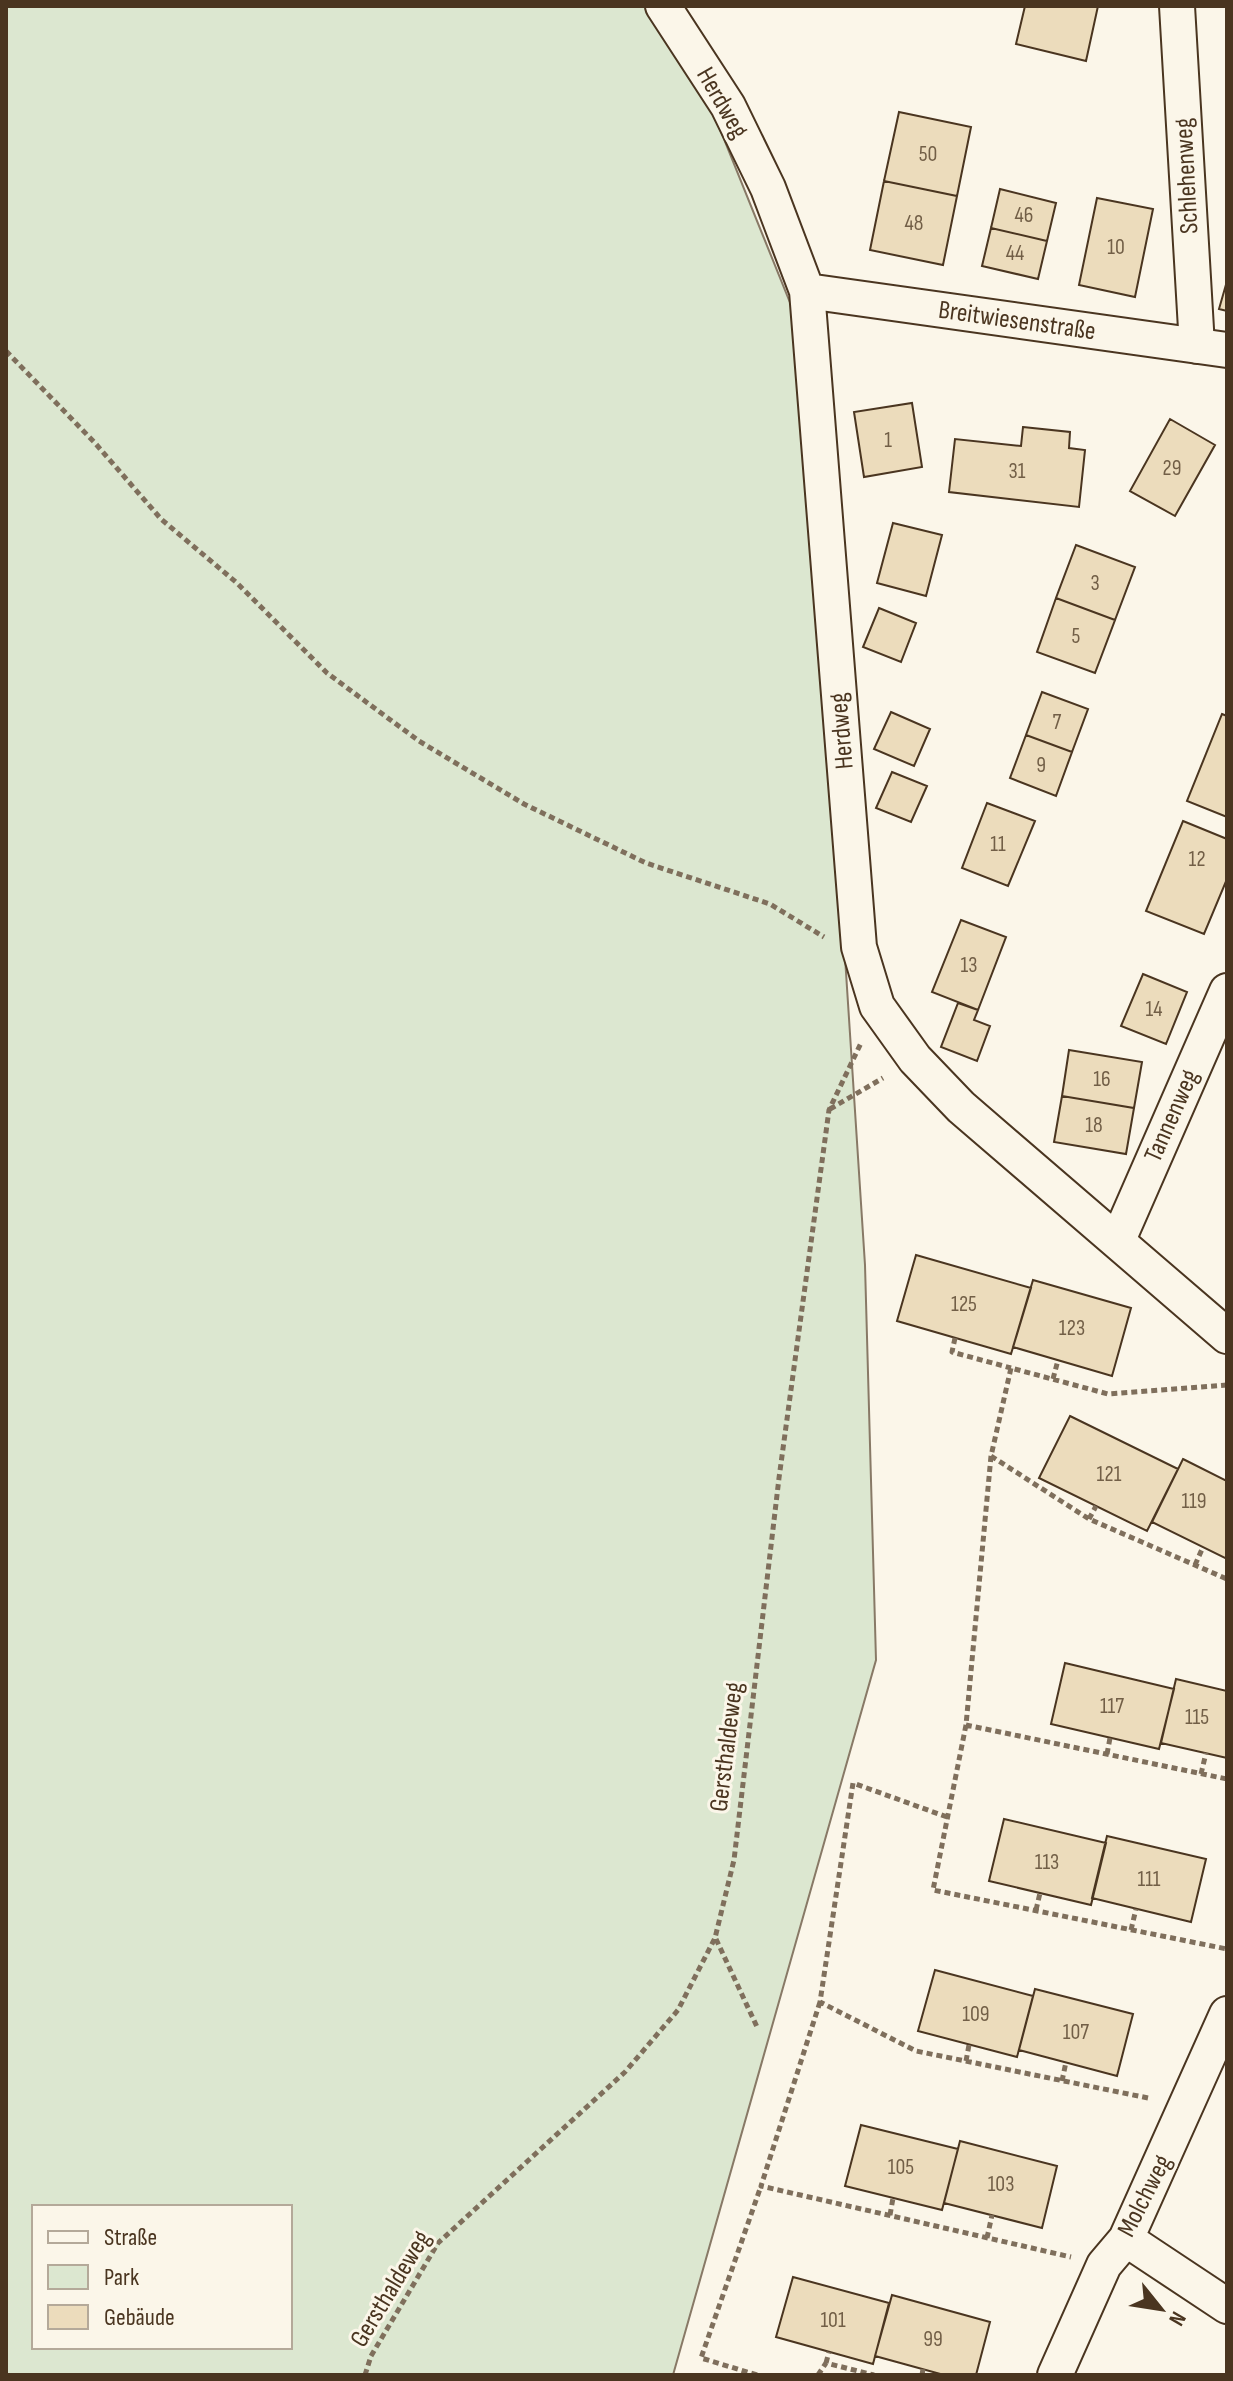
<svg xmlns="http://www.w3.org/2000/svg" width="1233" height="2381" font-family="'Sofia Sans Condensed',sans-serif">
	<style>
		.green { fill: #dce7d0; stroke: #887966; stroke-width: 2; fill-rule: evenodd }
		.building { fill: #ecdcbc; stroke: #4a3520; stroke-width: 2 }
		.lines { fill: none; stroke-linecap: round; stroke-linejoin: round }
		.street-casing { stroke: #4a3520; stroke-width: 38 }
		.path { stroke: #7f6f5c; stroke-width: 5; stroke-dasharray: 6 4; stroke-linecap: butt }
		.street { stroke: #fbf6e9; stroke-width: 34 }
		.labels { text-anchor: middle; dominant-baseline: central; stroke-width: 6; stroke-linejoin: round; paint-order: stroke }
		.number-label { font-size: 22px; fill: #725f47 }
		.street-label { font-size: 26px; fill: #4a3520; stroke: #fbf6e9 }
	</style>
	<rect width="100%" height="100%" fill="#fbf6e9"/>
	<!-- green -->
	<path class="green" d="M6,6H654L711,107L793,310L821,587L865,1265L876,1660L673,2375H6ZM34,2207H290V2347H34Z"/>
	<!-- building -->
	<path class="building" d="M1025,6H1098L1086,61L1016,44Z
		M899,112L971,127L957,196L884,181Z
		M884,181L957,196L943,265L870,250Z
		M1000,189L1056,203L1047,241L991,228Z
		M1097,198L1153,209L1135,297L1079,285Z
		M991,228L1047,241L1038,279L982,266Z
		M1227,281V311L1219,309Z
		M912,403L922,467L864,477L854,412Z
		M1170,419L1215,445L1175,516L1130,491Z
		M1023,427L1070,432L1069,448L1085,450L1079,507L949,492L955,439L1021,446Z
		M893,523L942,535L926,596L877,583Z
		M1076,545L1135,567L1115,620L1056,598Z
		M1056,598L1115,620L1095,673L1037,652Z
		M879,608L916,623L901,662L863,647Z
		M1042,692L1088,709L1072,752L1026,735Z
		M891,712L930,729L914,766L874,749Z
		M1222,714L1227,716V817L1187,801Z
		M1026,735L1072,752L1056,796L1010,778Z
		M892,772L927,786L911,822L876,808Z
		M987,803L1035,821L1008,886L962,868Z
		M1183,821L1227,839V879L1204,934L1146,911Z
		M961,920L1006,937L978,1010L932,992Z
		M1143,974L1187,992L1166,1044L1121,1026Z
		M958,1003L978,1010L974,1020L990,1026L977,1061L941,1047Z
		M1069,1050L1142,1062L1134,1108L1062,1096Z
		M1062,1096L1134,1108L1126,1154L1054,1142Z
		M916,1255L1031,1288L1011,1354L897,1321Z
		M1033,1280L1131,1308L1112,1376L1013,1347Z
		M1070,1416L1178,1469L1147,1531L1039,1478Z
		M1183,1459L1227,1481V1559L1152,1522Z
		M1065,1663L1174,1689L1159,1749L1051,1724Z
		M1176,1679L1227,1691V1758L1161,1743Z
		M1004,1819L1106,1843L1091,1905L989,1881Z
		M1107,1836L1206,1859L1191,1922L1092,1898Z
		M935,1970L1033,1996L1017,2057L918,2031Z
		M1035,1989L1133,2014L1117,2076L1019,2050Z
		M861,2125L958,2149L942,2210L845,2186Z
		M960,2141L1057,2166L1042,2228L944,2203Z
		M793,2277L889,2303L873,2364L776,2337Z
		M892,2295L990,2322L976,2375H944L875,2356Z"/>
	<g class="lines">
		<defs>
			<path id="street" d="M663,6L728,106L768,188L807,291L859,947L877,1006L915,1059L961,1107L1227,1336
				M1177,6L1197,346
				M807,291L1227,350
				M1118,1240L1227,991
				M1126,2239L1227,2306
				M1055,2375L1104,2265L1126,2239L1227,2014"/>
		</defs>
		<!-- street casing -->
		<use href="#street" class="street-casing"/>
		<!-- path -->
		<path class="path" d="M6,351L95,443L161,519L237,583L327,673L419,741L524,804L646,863L770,904L824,937
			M830,1109L883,1078
			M955,1338L952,1352L1011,1368
			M1053,1379L1058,1360
			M1227,1385L1108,1394L1011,1368L991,1456L1089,1519L1227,1579
			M991,1456L966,1725L1227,1779
			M1089,1519L1096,1506
			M1195,1565L1203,1547
			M966,1725L933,1890L1227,1949
			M1107,1754L1110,1738
			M1201,1774L1206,1753
			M947,1817L853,1783L820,2002L916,2051L1148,2098
			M1036,1910L1040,1893
			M1131,1930L1136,1909
			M716,1939L758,2029
			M820,2002L761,2186L1071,2257
			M966,2061L969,2045
			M1062,2081L1066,2062
			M890,2215L893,2198
			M987,2238L992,2215
			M826,2363L829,2352
			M365,2375L371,2356L438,2243L625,2072L678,2010L715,1938L734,1860L779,1478L829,1110L861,1043
			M757,2375L701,2358L761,2186
			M818,2375L826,2363L874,2375
			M922,2375L923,2369"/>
		<!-- street -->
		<use href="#street" class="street"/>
	</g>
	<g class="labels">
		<!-- number labels -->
		<g class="number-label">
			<text x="928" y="154">50</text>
			<text x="1024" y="215">46</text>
			<text x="914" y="223">48</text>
			<text x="1116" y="247">10</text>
			<text x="1015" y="253">44</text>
			<text x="888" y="440">1</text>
			<text x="1172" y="468">29</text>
			<text x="1017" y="471">31</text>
			<text x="1095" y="583">3</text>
			<text x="1076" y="636">5</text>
			<text x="1057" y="722">7</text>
			<text x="1041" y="765">9</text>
			<text x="998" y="844">11</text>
			<text x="1197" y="859">12</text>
			<text x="969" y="965">13</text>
			<text x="1154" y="1009">14</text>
			<text x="1102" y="1079">16</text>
			<text x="1094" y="1125">18</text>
			<text x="964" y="1304">125</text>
			<text x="1072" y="1328">123</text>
			<text x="1109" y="1474">121</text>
			<text x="1194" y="1501">119</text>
			<text x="1112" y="1706">117</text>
			<text x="1197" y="1717">115</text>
			<text x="1047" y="1862">113</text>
			<text x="1149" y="1879">111</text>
			<text x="976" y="2014">109</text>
			<text x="1076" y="2032">107</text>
			<text x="901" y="2167">105</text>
			<text x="1001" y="2184">103</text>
			<text x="833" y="2320">101</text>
			<text x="933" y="2339">99</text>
		</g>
		<!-- street labels -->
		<g class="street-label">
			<text transform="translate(722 103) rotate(60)">Herdweg</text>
			<text transform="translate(1187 176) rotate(-93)">Schlehenweg</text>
			<text transform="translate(1017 321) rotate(8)">Breitwiesenstraße</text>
			<text transform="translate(842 731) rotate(-95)">Herdweg</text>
			<text transform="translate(1172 1116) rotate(-66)">Tannenweg</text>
			<text transform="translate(727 1747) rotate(-83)">Gersthaldeweg</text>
			<text transform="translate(1145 2196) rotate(-63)">Molchweg</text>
			<text transform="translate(391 2289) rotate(-59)">Gersthaldeweg</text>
		</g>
	</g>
	<!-- border -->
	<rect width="1233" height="2381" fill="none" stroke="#4a3520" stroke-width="16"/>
	<!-- legend -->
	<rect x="32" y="2205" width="260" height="144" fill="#fbf6e9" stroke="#b4a999" stroke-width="2"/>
	<rect x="48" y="2231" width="40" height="12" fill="#fbf6e9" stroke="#b4a999" stroke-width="2"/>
	<text x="104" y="2245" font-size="24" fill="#4a3520">Straße</text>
	<rect x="48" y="2265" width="40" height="24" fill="#dce7d0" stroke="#b4a999" stroke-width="2"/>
	<text x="104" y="2285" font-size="24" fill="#4a3520">Park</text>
	<rect x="48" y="2305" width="40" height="24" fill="#ecdcbc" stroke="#b4a999" stroke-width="2"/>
	<text x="104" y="2325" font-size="24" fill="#4a3520">Gebäude</text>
	<!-- north arrow -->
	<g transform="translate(1161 2309) rotate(120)" stroke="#fbf6e9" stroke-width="6" paint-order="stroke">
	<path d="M0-6L14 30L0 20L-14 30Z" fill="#4a3520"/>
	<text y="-12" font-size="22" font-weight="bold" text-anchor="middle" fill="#4a3520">N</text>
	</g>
</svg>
